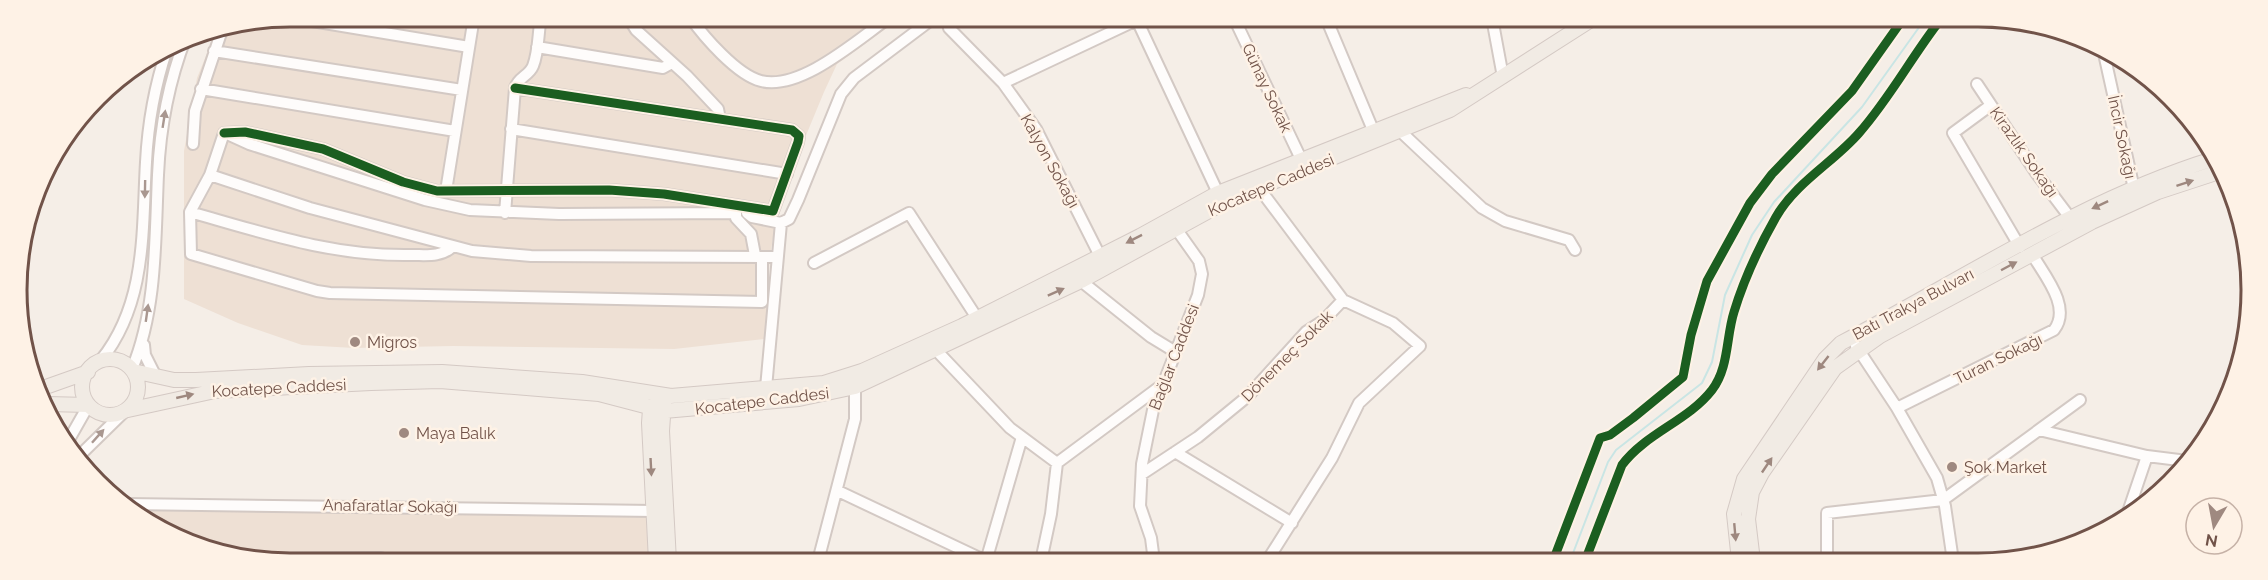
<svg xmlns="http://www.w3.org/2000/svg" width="2268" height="580" font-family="Raleway,sans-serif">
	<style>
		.residential { fill: #eee0d4 }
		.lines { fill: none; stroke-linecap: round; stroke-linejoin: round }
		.stream { stroke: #c9e5e4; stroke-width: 2 }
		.minor-casing { stroke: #d3c9c4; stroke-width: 14 }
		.major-casing { stroke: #d4c9c4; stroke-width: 16 }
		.minor { stroke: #fefcfb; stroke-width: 10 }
		.major { stroke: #f1ebe4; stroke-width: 14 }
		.cycleway-casing { stroke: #fef2e6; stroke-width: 13 }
		.cycleway { stroke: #1b5e20; stroke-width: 9 }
		.oneway { fill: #a99790 }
		.oneway2 { fill: #9e887f }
		.poi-dot { fill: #9f8980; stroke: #fef2e6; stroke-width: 2 }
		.labels { text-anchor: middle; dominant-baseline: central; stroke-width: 5; stroke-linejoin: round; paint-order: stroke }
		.street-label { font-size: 16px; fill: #715349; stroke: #fef2e6 }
		.poi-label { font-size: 16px; fill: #715349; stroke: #fef2e6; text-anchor: start }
		.rim { fill: none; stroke: #715349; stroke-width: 3 }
	</style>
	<rect width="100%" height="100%" fill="#f5eee7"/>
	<!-- residential -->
	<path class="residential" d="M290,17H902L837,64L824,92L790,174L777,216L770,255L765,339L674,349L453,346L354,348L302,345L238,323L184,299V151L197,78L216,31Z
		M134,510L648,517L649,561H254L153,527Z"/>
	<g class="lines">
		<!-- stream -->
		<path class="stream" d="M1570,561L1608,462L1616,450L1702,383L1712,362L1725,295L1752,235L1774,202L1862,107L1925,19"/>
		<defs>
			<path id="minor" d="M288,17L469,47
				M628,17L636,30L687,76L718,109L720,119
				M690,17C704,37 737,75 761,81C801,91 858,39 890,17
				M947,17L949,28L1003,83L1036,129L1100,256
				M1136,18L1218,193
				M1234,18L1301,159
				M1326,18L1373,130
				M1492,18L1503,77
				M537,47L663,68L672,63
				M2103,49L2134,189
				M214,51L462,90
				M1003,83L1141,18
				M1977,84L2037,174L2071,219
				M201,89L455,131
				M1991,105L1953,133L2020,247
				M511,129L787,174
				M1399,130L1482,208L1505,221L1569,240L1575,250
				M224,133L245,132L323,149L403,182L437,191L609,190L664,194L773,211L798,142L799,136L792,130L515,88
				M224,133L210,175L190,212L191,254L317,291L330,293L762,302V257
				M227,134L249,144L425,200L470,210L559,214L735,213
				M193,144L195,111L222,30
				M210,175L310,208L472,251L531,256L777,257
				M1259,188L1343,300L1393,323L1420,346L1359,403L1332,458L1267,561
				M446,191L474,17
				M747,207V213L752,217L781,223
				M736,209V218L751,234L755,255
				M190,212C264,233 335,257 413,255C427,255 441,257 452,247
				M505,213L515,88C518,77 529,76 533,66C539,51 538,32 541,17
				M814,263L909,213L977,318
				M1081,281L1151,337L1174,351
				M144,345L145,355L155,375
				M1856,346L1897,408L1937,478L1945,506L1953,561
				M936,350L1010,428L1057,463L1162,385
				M101,360C147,303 142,230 146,162C148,123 155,85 167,49
				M132,369C157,309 155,240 158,175C160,129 169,81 186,37
				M766,388L781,223L789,219L798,200L841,94L854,78L935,17
				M1897,408L2054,330C2072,307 2044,275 2032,254
				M2039,430L2147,456
				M67,443L88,406
				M1175,452L1292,523
				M76,459L122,414
				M1142,474L1198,437L1248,396L1306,332L1323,321L1343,300
				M838,491L986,561
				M127,504L654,511
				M2127,515L2147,456L2187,461
				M247,559L381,558V561
				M818,561L855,419V387
				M986,561L1022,437
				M1041,561L1051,514L1057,463
				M1154,561L1151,538L1140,506L1142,464L1153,410L1198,295L1202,274L1199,261L1177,230
				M1827,561V513L1943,500L2080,400"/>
			<path id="major" d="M82 387a28 28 0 1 1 56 0a28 28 0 1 1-56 0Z
				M133,371L174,380H196L309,374L442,372L582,382L671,396L824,383L862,371L962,326L1140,236L1218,193L1466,95
				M40,389L88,372
				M664,402L662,431L669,561
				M47,404L88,405
				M655,404L650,409L649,423L656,561
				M128,410L215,391L371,383L440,381L599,394L664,411L799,399L855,387L1081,281L1229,200L1450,110L1594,18
				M1739,561L1734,514L1744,479L1825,359L1841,343C1963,279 2081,200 2213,159
				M1753,561L1748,519L1752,492L1762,473L1835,368L1880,336L2092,222L2158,192L2219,172"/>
		</defs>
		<!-- minor casing -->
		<use href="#minor" class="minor-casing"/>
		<!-- major casing -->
		<use href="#major" class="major-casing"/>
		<!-- minor -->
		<use href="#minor" class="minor"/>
		<!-- major -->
		<use href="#major" class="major"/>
		<defs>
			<path id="cycleway" d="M224,133L245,132L323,149L403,182L437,191L609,190L664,194L773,211L798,142L799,136L792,130L515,88
				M1553,561L1600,438L1610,435L1633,418L1683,377L1691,335L1707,281L1750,203L1772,174L1852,91L1903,19
				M1585,561L1622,465C1646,433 1688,421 1712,390C1729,368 1726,337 1734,312C1744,279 1759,247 1776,217C1796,182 1834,162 1859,133C1890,98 1912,56 1941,19"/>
		</defs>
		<!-- cycleway casing -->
		<use href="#cycleway" class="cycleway-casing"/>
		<!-- cycleway -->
		<use href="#cycleway" class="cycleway"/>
	</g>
	<!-- one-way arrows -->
	<defs><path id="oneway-solid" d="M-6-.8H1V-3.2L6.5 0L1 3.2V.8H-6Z" transform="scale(1.5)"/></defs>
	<g class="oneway">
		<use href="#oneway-solid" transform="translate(164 119) rotate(-81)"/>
		<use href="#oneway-solid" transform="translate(145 189) rotate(91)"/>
		<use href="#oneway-solid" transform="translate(147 313) rotate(-82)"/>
		<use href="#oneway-solid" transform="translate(98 436) rotate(-48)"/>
	</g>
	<g class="oneway2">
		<use href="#oneway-solid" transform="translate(2185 183) rotate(-18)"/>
		<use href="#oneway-solid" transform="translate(2100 205) rotate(155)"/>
		<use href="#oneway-solid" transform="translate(1134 239) rotate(153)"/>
		<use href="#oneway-solid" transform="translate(2009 266) rotate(-28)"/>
		<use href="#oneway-solid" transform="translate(1056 292) rotate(-24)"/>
		<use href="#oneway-solid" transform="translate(1823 363) rotate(128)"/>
		<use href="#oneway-solid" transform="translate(185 396) rotate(-13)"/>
		<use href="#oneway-solid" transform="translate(1767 465) rotate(-56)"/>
		<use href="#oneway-solid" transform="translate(651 467) rotate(87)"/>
		<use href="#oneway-solid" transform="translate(1735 532) rotate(85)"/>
	</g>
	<!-- markers -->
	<g class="poi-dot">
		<circle cx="355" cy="342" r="6"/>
		<circle cx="404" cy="433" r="6"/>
		<circle cx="1952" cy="467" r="6"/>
	</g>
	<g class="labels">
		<!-- street labels -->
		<g class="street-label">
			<text transform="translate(1267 88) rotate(65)">Günay Sokak</text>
			<text transform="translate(2122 137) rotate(78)">İncir Sokağı</text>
			<text transform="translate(2024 152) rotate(55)">Kirazlık Sokağı</text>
			<text transform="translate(1050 161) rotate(61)">Kalyon Sokağı</text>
			<text transform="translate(1271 185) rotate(-23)">Kocatepe Caddesi</text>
			<text transform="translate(1913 304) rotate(-28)">Batı Trakya Bulvarı</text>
			<text transform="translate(1287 356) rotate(-45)">Dönemeç Sokak</text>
			<text transform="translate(1174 357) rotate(-69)">Bağlar Caddesi</text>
			<text transform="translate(1998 359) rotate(-26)">Turan Sokağı</text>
			<text transform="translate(279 388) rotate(-3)">Kocatepe Caddesi</text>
			<text transform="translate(762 401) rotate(-7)">Kocatepe Caddesi</text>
			<text transform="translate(390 506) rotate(1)">Anafaratlar Sokağı</text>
		</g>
		<!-- poi labels -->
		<g class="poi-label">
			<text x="367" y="342">Migros</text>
			<text x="416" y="433">Maya Balık</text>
			<text x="1964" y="467">Şok Market</text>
		</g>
	</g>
	<!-- crop -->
	<path d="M0 0H2268V580H0ZM290 27H1978A263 263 0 0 1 2241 290V290A263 263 0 0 1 1978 553H290A263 263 0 0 1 27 290V290A263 263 0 0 1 290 27Z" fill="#fef2e6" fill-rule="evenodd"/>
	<path class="rim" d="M290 27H1978A263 263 0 0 1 2241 290V290A263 263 0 0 1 1978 553H290A263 263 0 0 1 27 290V290A263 263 0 0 1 290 27Z"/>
	<!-- north arrow -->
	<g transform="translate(2214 526) rotate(190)"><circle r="28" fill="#fef2e6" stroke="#c6b2a7" stroke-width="1.5"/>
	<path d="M0-4.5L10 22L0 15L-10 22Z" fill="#9f8980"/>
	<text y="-9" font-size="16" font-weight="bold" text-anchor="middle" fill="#715349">N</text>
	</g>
</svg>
